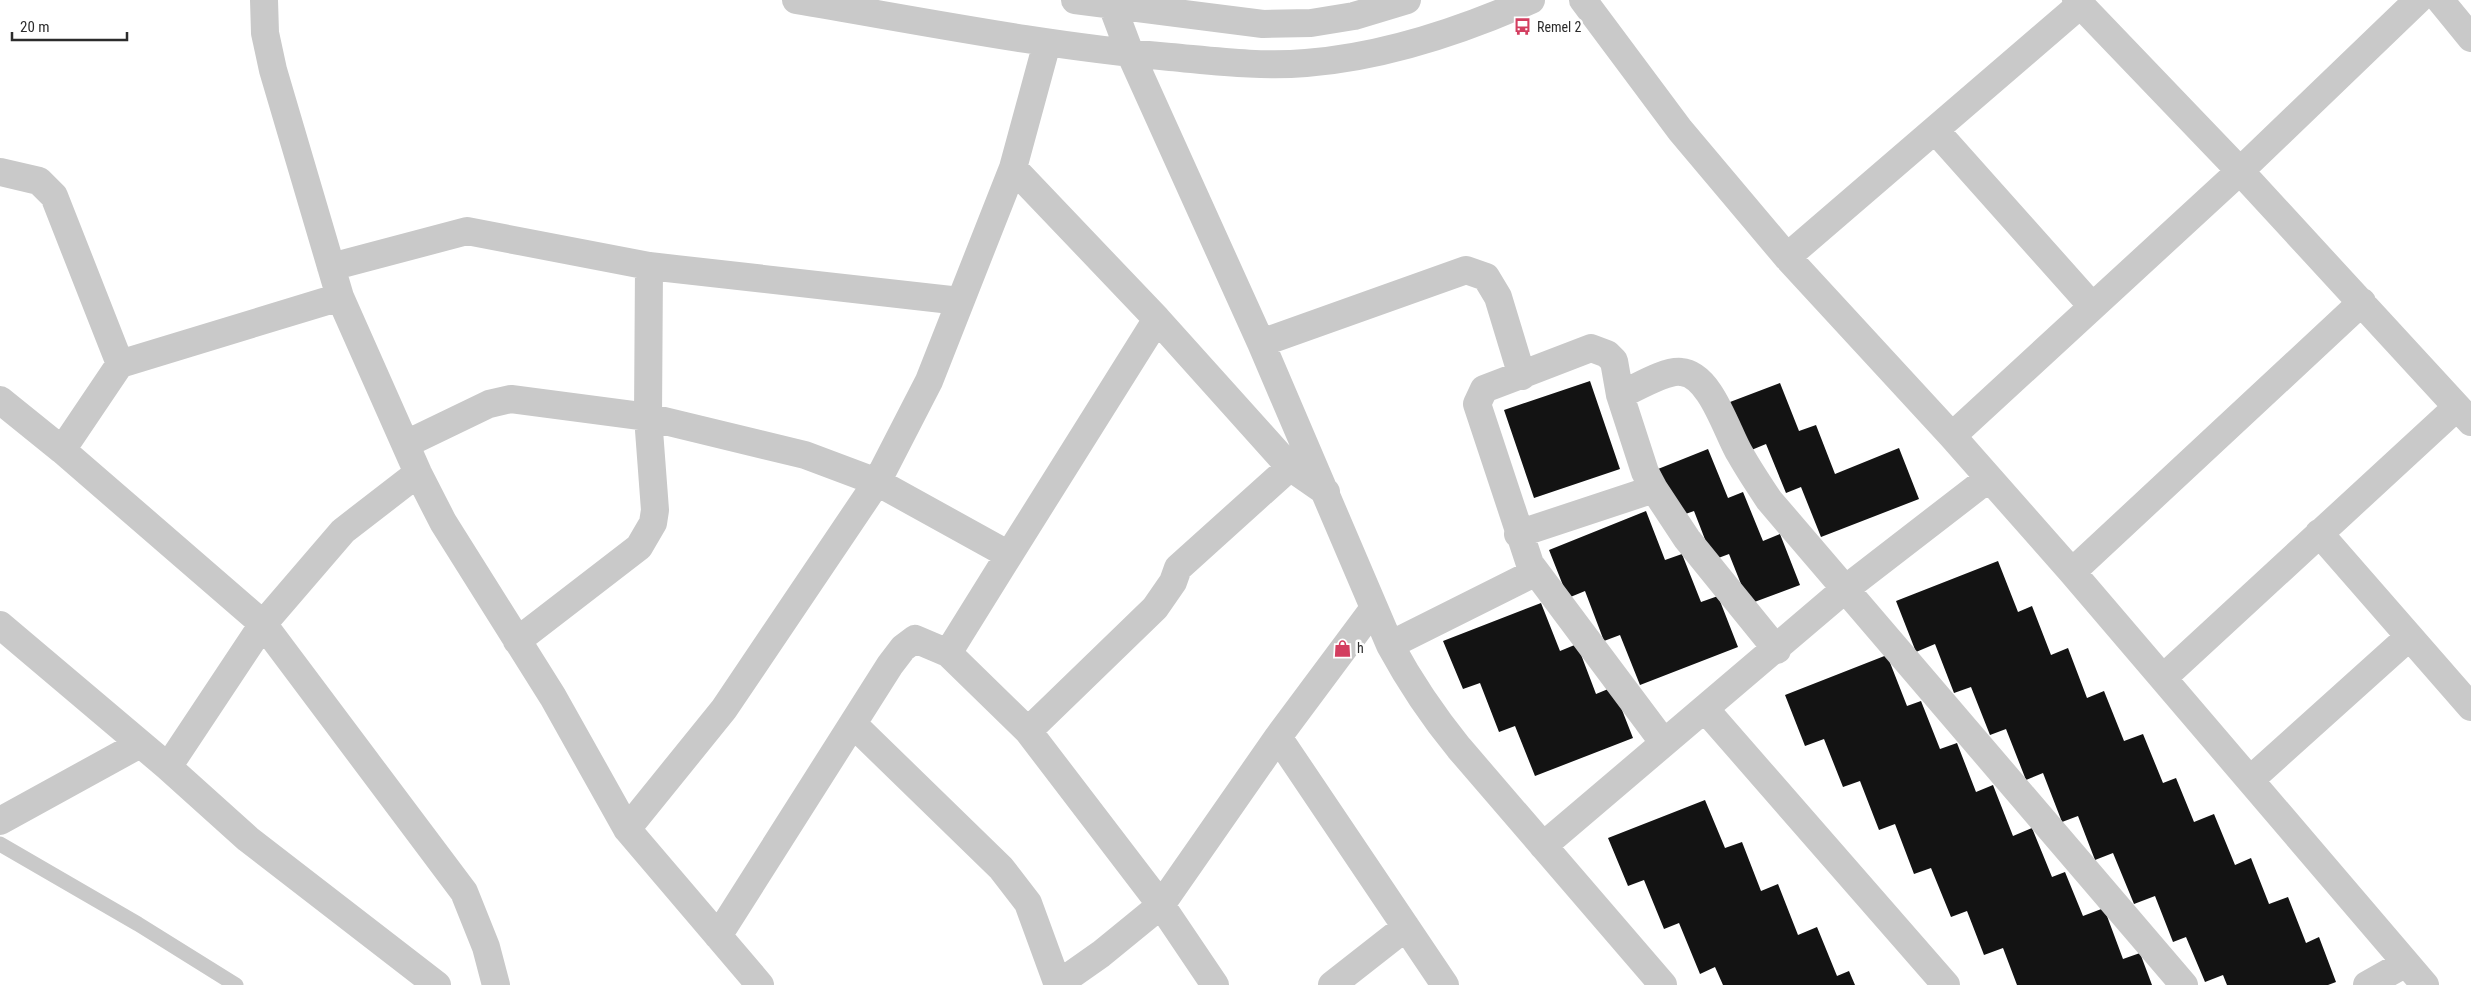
<svg xmlns="http://www.w3.org/2000/svg" width="2471" height="985" font-family="'Roboto Condensed',sans-serif">
	<style>
		.building { fill: #131313 }
		.lines { fill: none; stroke-linecap: round; stroke-linejoin: round }
		.lane { stroke: #c9c9c9; stroke-width: 15 }
		.street { stroke: #c9c9c9; stroke-width: 28 }
		.labels { text-anchor: middle; dominant-baseline: central; stroke-width: 5; stroke-linejoin: round; paint-order: stroke }
		.poi-label { font-size: 14px; fill: #2c2c2c; stroke: #fff; text-anchor: start }
	</style>
	<rect width="100%" height="100%" fill="#fff"/>
	<!-- building -->
	<path class="building" d="M1590,381L1620,469L1534,498L1504,410Z
		M1780,383L1799,431L1816,425L1835,474L1899,448L1919,499L1821,537L1801,487L1786,493L1766,444L1749,451L1730,402Z
		M1708,449L1728,498L1743,492L1763,541L1780,534L1800,585L1749,604L1729,554L1713,560L1694,511L1677,517L1658,469Z
		M1646,511L1665,560L1682,554L1701,602L1718,596L1738,647L1640,685L1620,635L1604,641L1585,591L1568,598L1549,550Z
		M1998,561L2018,612L2032,606L2051,655L2068,648L2087,698L2104,691L2124,741L2143,734L2163,783L2176,778L2194,822L2214,814L2235,865L2251,858L2269,904L2288,897L2306,943L2319,937L2336,982L2328,985H2227L2223,975L2205,982L2186,937L2173,942L2155,896L2134,904L2113,853L2095,860L2078,816L2062,822L2043,773L2026,780L2006,729L1990,735L1971,687L1954,693L1935,644L1916,652L1896,601Z
		M1541,603L1560,651L1577,644L1596,694L1613,687L1633,738L1535,776L1515,726L1499,732L1480,683L1463,689L1443,641Z
		M1887,655L1907,706L1921,701L1940,749L1957,743L1976,792L1993,785L2013,836L2032,828L2052,877L2065,872L2083,916L2104,908L2123,959L2140,953L2152,985H2017L2003,948L1984,955L1967,911L1951,917L1931,868L1914,874L1895,824L1879,830L1860,781L1843,787L1824,739L1805,746L1785,695Z
		M1705,800L1725,848L1742,842L1761,891L1778,884L1798,935L1817,927L1837,976L1849,971L1855,985H1723L1715,967L1700,974L1679,923L1664,929L1644,880L1628,886L1608,838Z"/>
	<g class="lines">
		<!-- lane -->
		<path class="lane" d="M0,844L138,924L236,985"/>
		<!-- street -->
		<path class="street" d="M264,0L265,33L273,70L340,297L418,473L443,522L553,697L627,829L760,985
			M796,0C921,21 1045,46 1170,57C1215,61 1261,67 1306,63C1383,57 1461,31 1531,0
			M1075,0L1263,24L1311,23L1354,16L1407,0
			M1110,0L1130,53L1261,343L1390,645C1410,682 1432,715 1459,748L1663,985
			M1583,0L1680,130L1787,257L1952,436L2072,572L2425,985
			M2076,0L2240,171L2471,422
			M2440,0L2471,38
			M1935,130L2092,306
			M1013,168L1157,319L1290,467L1326,492
			M0,172L39,181L54,196L120,364L62,450
			M1787,257L2080,5
			M331,267L467,231L649,266L960,301
			M1261,343L1466,270L1486,277L1498,297L1522,376
			M120,364L340,297
			M1620,395C1635,389 1665,370 1681,372C1711,374 1727,433 1740,454C1749,470 1759,485 1769,500L2184,985
			M0,400L62,450L263,624L464,892L486,947L496,985
			M1952,436L2240,171L2418,0
			M406,444L489,404L511,399L648,417L805,455L877,482L1009,555L948,653
			M2319,533L2471,707
			M1518,534L1654,489
			M1009,555L1157,319
			M2072,572L2362,302
			M0,625L168,767L248,839L437,985
			M517,641L639,547L653,523L655,510L648,417L649,266
			M1390,645L1536,572
			M2163,678L2457,407
			M1705,709L1946,985
			M853,724L1001,868L1028,903L1058,985
			M1028,731L1155,608L1173,582L1178,568L1290,467
			M1278,737L1445,985
			M1664,743L1530,564L1477,404L1484,389L1591,348L1607,354L1614,361L1620,395L1645,472L1654,489L1687,539L1777,650
			M168,767L263,624L343,531L418,473
			M2250,780L2409,637
			M0,821L140,744
			M627,829L724,709L877,482L929,381L1013,168L1047,43
			M1543,846L1844,590L1989,478
			M718,936L890,665L903,648L915,639L948,653L1028,731L1161,905L1215,985
			M1057,985L1101,954L1161,905L1278,737L1374,608
			M1332,985L1406,927
			M2367,985L2406,963"/>
	</g>
	<!-- icons -->
	<defs>
		<symbol id="bus-bare" viewBox="-9 -9 18 18"><path d="M-5-6H5V4H4V6H2V4H-2V6H-4V4H-5ZM-3.5-4V0h7V-4ZM-3.5 1.2v1.5H-2V1.2ZM2 1.2v1.5H3.5V1.2Z" fill="#d33e60" stroke="#fff" stroke-width="2.5" paint-order="stroke"/></symbol>
		<symbol id="shop-bare" viewBox="-9 -9 18 18"><path d="M-5-2.5h2.3a2.7 3.5 0 0 1 5.4 0H5L5.5 6h-11ZM-1.5-2.5h3a1.5 2.3 0 0 0-3 0Z" fill="#d33e60" stroke="#fff" stroke-width="2.5" paint-order="stroke"/></symbol>
	</defs>
	<g fill-rule="evenodd">
		<use href="#bus-bare" x="1510" y="14" width="25" height="25"/>
		<use href="#shop-bare" x="1330" y="636" width="25" height="25"/>
	</g>
	<g class="labels">
		<!-- poi labels -->
		<g class="poi-label">
			<text x="1537" y="27">Remel 2</text>
			<text x="1357" y="648">h</text>
		</g>
	</g>
	<!-- scale -->
	<path d="M12 32v8h115v-8" fill="none" stroke="#2c2c2c" stroke-width="2.5"/>
	<text x="20" y="32" font-size="15" fill="#2c2c2c" stroke="#ffffff" stroke-width="4" paint-order="stroke">20 m</text>
</svg>
